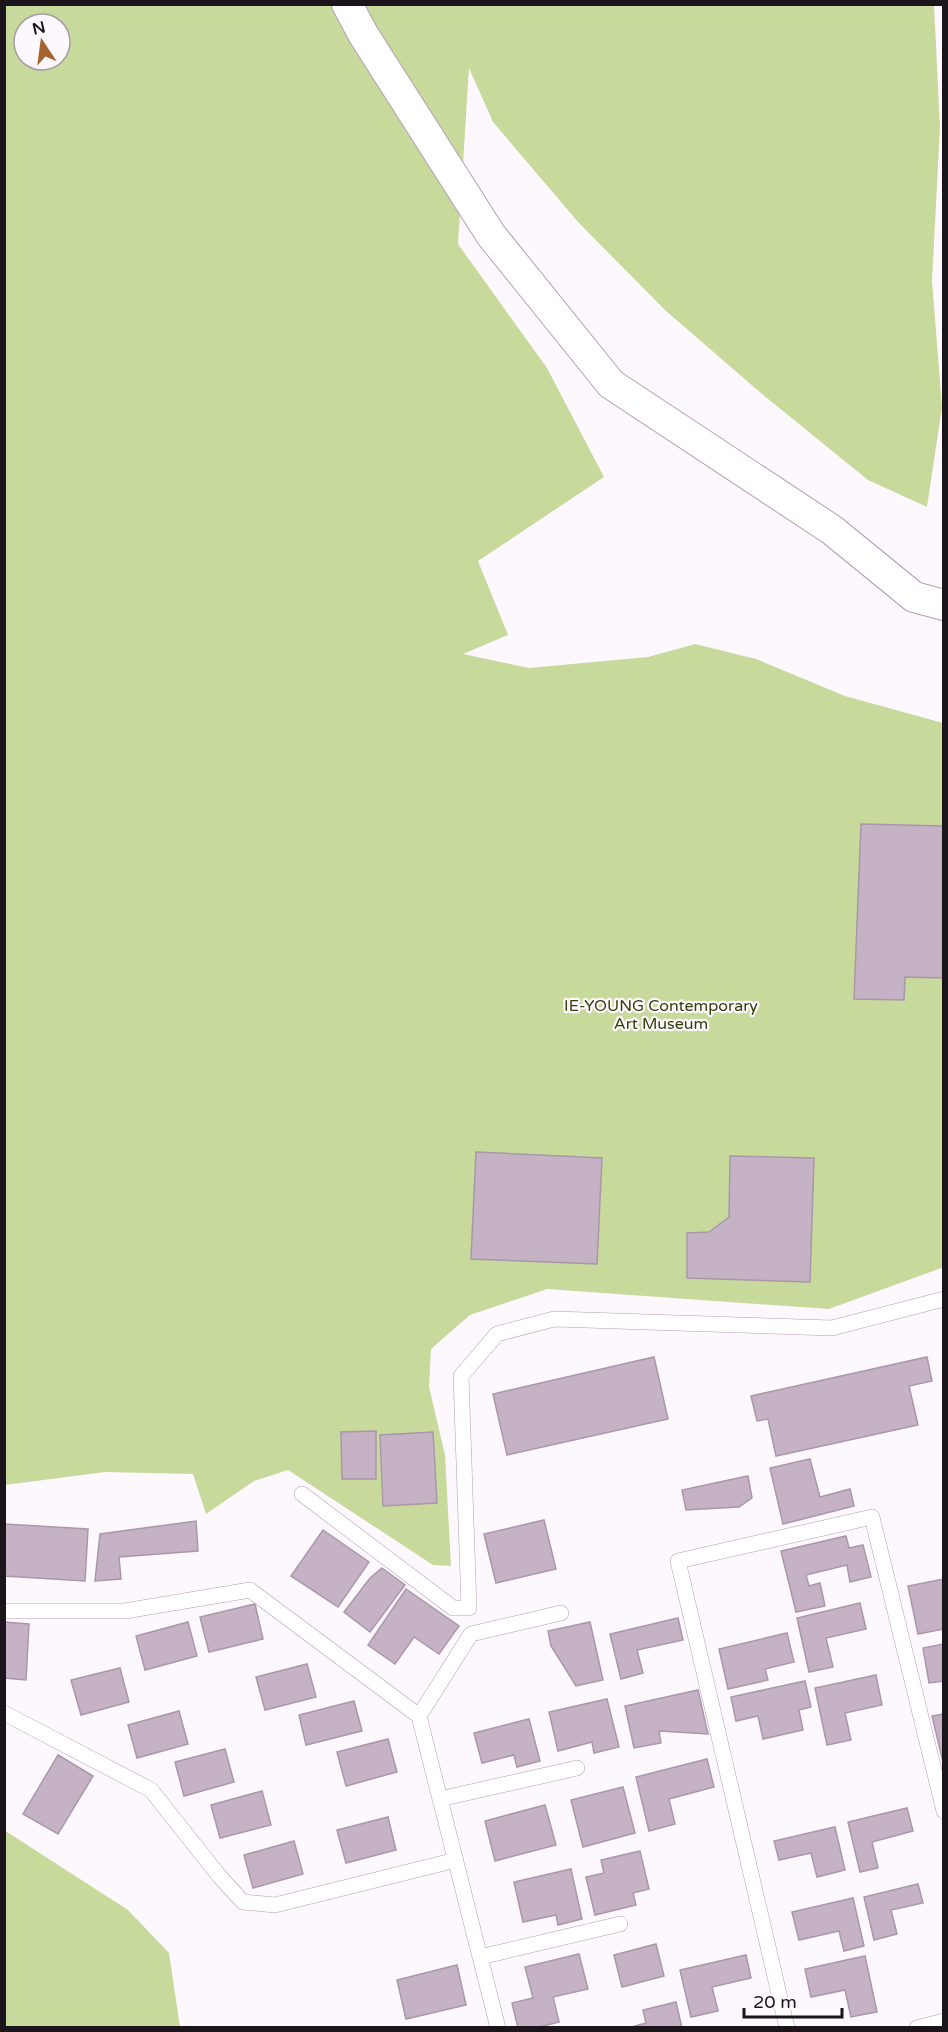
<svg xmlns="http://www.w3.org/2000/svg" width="948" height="2032" font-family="'Varela Round',sans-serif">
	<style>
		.green { fill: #c8d99c; fill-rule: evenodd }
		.building { fill: #c6b2c5; stroke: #aa97a9; stroke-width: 1.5 }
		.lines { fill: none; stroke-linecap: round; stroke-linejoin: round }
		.service-casing { stroke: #b39fb2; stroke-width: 16 }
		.minor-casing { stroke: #b39fb2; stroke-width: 32 }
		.service { stroke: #fff; stroke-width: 15 }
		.minor { stroke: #fff; stroke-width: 30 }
		.labels { text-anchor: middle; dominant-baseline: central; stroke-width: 4.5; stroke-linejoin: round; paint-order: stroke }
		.park-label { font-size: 16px; fill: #333e08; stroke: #fdf8fd }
	</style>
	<rect width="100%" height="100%" fill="#fdf8fd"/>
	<!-- green -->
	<path class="green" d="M4,5H934L940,127L932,281L942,407L927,507L868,480L762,394L666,311L578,222L493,122L469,68L458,244L547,368L604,477L478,561L508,635L463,654L529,668L648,657L695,644L756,659L845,696L943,723L944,1267L829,1309L547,1289L470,1315L431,1349L429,1387L445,1455L451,1566L433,1565L288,1470L254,1481L206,1514L193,1474L105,1472L5,1485ZM24,24H60V60H24Z
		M4,1830L128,1910L169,1953L180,2027H5Z"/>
	<!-- building -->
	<path class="building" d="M861,824L944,826V978L905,977L904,1000L854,999Z
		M476,1152L602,1158L597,1264L471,1259Z
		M730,1156L814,1158L810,1282L687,1278V1233L709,1232L729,1217Z
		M654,1357L668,1419L507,1455L493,1394Z
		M927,1357L932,1381L909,1386L918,1425L776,1456L768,1419L757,1421L751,1396Z
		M376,1431V1479H342L341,1432Z
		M433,1432L437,1503L383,1506L380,1435Z
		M810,1459L820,1497L850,1489L854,1506L783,1524L770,1468Z
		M748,1476L752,1498L739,1507L686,1510L682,1490Z
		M544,1520L556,1569L496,1583L484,1534Z
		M196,1521L198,1551L119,1557L121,1579L95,1581L100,1534Z
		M4,1524L88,1529L85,1581L4,1576Z
		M323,1530L369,1562L338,1607L291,1576Z
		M846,1536L849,1548L863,1545L871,1577L850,1582L847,1565L806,1575L809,1586L820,1583L825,1606L796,1612L781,1551Z
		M382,1568L405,1585L370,1632L344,1612L370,1578Z
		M944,1579V1629L918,1634L908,1586Z
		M406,1589L459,1626L439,1654L414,1637L395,1664L368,1645Z
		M860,1603L866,1629L826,1638L833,1667L809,1672L797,1618Z
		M255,1604L263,1639L209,1652L200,1617Z
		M678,1618L683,1640L637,1650L643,1673L621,1679L610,1634Z
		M4,1622L29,1624L26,1680L4,1678Z
		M188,1622L197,1656L145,1670L136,1636Z
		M590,1622L603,1680L576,1686L551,1646L548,1631Z
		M787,1633L794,1662L765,1669L768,1680L728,1689L719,1649Z
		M944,1644V1681L929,1683L923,1648Z
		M307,1664L316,1697L265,1710L256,1677Z
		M120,1668L129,1702L81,1715L71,1680Z
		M876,1675L882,1705L845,1713L851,1740L827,1745L815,1688Z
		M805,1681L811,1707L799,1710L803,1730L763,1739L758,1716L736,1721L731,1697Z
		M698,1690L708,1734L659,1731L661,1743L634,1748L625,1706Z
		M607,1699L619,1747L594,1753L592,1742L558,1751L549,1712Z
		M354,1701L362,1731L306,1745L299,1715Z
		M179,1711L188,1744L137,1758L128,1725Z
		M944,1714V1762H943L932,1716Z
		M529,1719L540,1761L517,1767L514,1755L482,1763L474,1733Z
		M388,1739L397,1772L346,1786L337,1752Z
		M225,1749L234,1782L184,1796L175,1762Z
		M58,1755L93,1776L58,1834L23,1814Z
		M707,1759L714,1787L669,1799L675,1824L649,1831L636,1777Z
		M623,1787L635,1833L583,1847L571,1800Z
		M262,1791L271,1825L220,1838L211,1805Z
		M545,1805L556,1845L495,1861L485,1821Z
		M907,1808L913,1831L872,1842L878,1868L860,1872L848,1822Z
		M388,1817L396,1850L346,1863L337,1830Z
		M835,1827L845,1870L817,1877L811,1853L779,1860L774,1841Z
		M294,1841L303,1874L253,1888L244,1855Z
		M640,1851L649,1889L633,1893L636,1905L595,1915L586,1877L604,1873L601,1860Z
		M571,1869L582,1919L558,1925L556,1915L523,1922L514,1882Z
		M918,1884L923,1903L891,1910L897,1934L874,1940L864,1897Z
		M853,1898L864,1946L844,1951L839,1931L799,1940L792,1912Z
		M656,1944L664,1976L622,1987L614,1955Z
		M579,1954L588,1989L553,1997L559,2022L536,2028H518L512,2003L533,1998L525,1967Z
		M746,1955L751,1978L712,1987L718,2011L691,2017L680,1970Z
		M865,1956L877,2012L851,2017L845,1990L811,1997L805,1969Z
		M457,1965L466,2005L406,2019L397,1980Z
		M676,2002L682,2028H628L646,2023L643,2010Z"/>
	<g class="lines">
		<defs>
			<path id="service" d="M302,1494L453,1608H469L461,1376L497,1334L554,1319L832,1328L944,1299
				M4,1611H125L250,1590L419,1716L498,2028
				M4,1713L151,1790L220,1877L243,1902L275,1905L456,1860
				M419,1716L471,1634L561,1613
				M440,1799L577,1768
				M480,1957L620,1924
				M787,2028L678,1561L872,1517L944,1811
				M917,2028L944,2021"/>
			<path id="minor" d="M347,4L363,34L491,235L611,384L832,530L914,597L944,605"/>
		</defs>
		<!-- service casing -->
		<use href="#service" class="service-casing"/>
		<!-- minor casing -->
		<use href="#minor" class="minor-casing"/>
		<!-- service -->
		<use href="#service" class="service"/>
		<!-- minor -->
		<use href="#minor" class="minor"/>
	</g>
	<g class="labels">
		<!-- park labels -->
		<g class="park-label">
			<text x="661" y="1006">IE-YOUNG Contemporary<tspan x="661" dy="18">Art Museum</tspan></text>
		</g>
	</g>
	<!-- border -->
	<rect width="948" height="2032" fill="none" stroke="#1b141b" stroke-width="12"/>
	<!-- north arrow -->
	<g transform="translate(42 42) rotate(347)"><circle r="28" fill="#fdf8fd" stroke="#a39da3" stroke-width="1.5"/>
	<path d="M0-4.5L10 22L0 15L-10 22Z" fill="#a66430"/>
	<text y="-9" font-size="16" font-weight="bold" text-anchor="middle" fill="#1b141b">N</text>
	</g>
	<!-- scale -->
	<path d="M744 2008v9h98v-9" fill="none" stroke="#1b141b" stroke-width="3"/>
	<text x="753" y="2008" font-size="18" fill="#1b141b" stroke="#fdf8fd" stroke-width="4.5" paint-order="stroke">20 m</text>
</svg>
